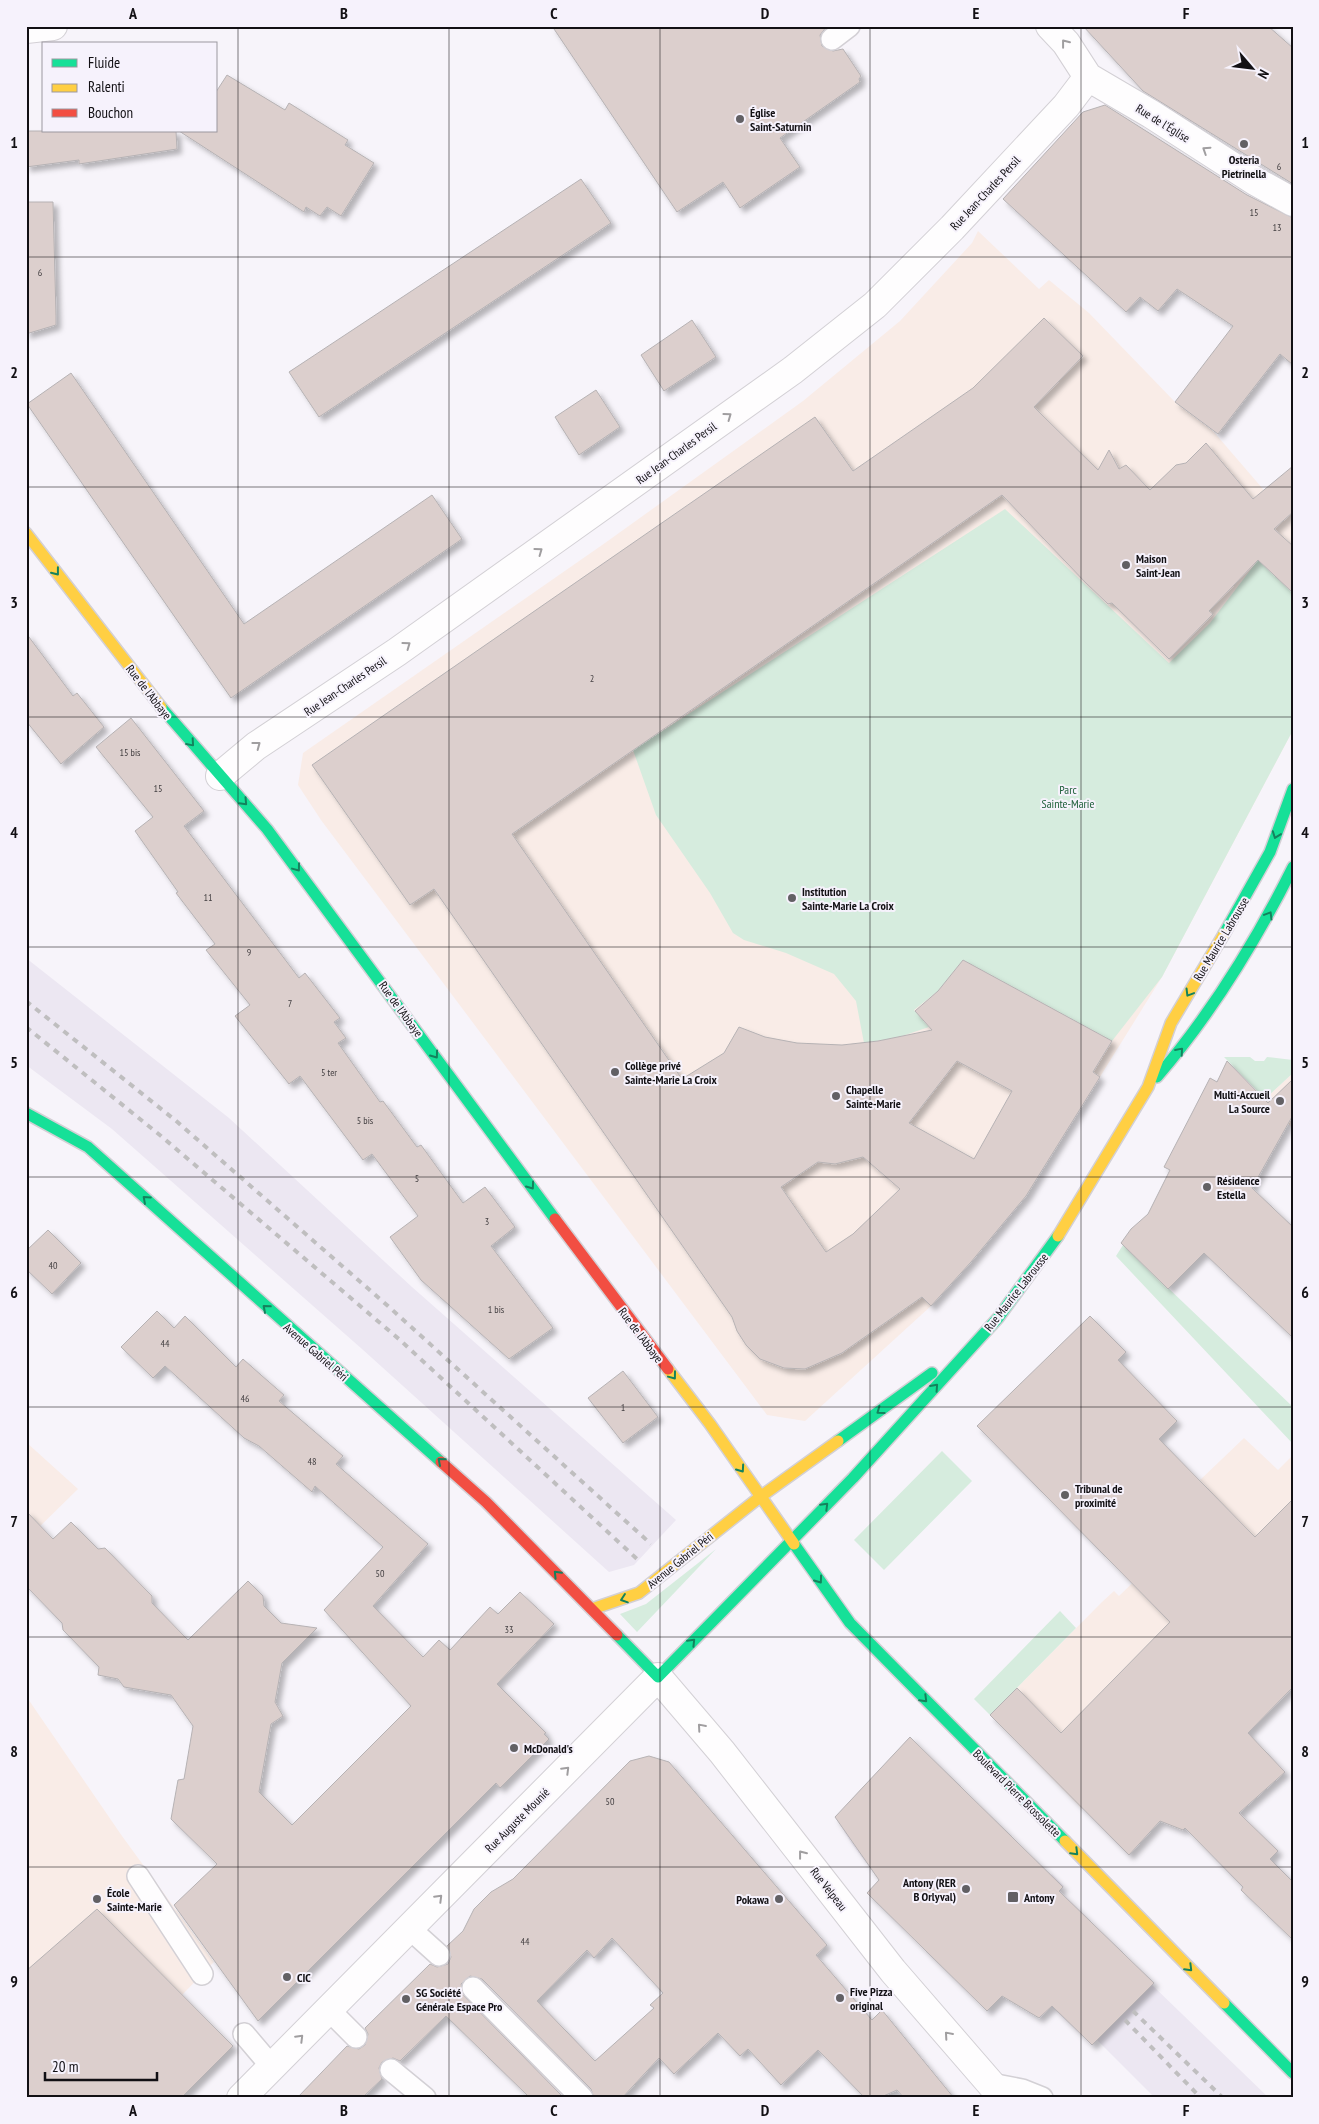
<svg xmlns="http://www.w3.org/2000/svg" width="1319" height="2124" font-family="'PT Sans Narrow',sans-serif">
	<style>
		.built { fill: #ece7f2 }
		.education { fill: #f9ece7 }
		.green { fill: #d6ecde }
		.building { fill: #dccfcd; stroke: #b6b2b4; fill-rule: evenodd; filter: url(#shadow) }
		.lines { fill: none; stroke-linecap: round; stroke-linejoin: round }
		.lane-casing { stroke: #d3d0d5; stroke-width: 24 }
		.street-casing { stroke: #d3d0d5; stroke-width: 30 }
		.fast-casing { stroke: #d3d0d5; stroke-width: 14 }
		.slow-casing { stroke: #d3d0d5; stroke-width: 14 }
		.jam-casing { stroke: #d3d0d5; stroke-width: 14 }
		.lane { stroke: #fefdfe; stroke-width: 21 }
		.street { stroke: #fefdfe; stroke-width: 28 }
		.fast { stroke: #16e098; stroke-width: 11 }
		.slow { stroke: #ffcf43; stroke-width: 11 }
		.jam { stroke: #f24e42; stroke-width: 11 }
		.rail { stroke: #bfbebf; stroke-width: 4; stroke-dasharray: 6 6; stroke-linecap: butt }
		.oneway { stroke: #a09ea0 }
		.oneway2 { stroke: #14825d }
		.grid { fill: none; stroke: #121014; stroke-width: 1; stroke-opacity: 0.55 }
		.poi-dot { fill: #626064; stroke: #f6f2fc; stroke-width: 2 }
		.labels { text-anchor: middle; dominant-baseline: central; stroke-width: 4; stroke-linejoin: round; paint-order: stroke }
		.number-label { font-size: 10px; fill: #444042 }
		.poi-label { font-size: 12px; font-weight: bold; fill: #121014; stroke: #f6f2fc; text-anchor: start }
		.street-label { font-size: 12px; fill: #121014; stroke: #f6f2fc }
		.park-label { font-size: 12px; fill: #1f603b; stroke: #f6f2fc }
		.neatline { fill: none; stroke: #121014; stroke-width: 2 }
		.grid-label { font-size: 16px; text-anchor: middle; font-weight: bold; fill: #121014 }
	</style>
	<defs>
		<filter id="shadow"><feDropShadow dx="4.5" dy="4.5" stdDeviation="2.5" flood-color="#0004"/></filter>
	</defs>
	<rect width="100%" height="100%" fill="#f7f4fa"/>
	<!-- built -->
	<path class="built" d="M26,958L229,1118L412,1287L676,1520L634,1565L609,1572L362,1349L112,1129L26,1065Z
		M910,1737L1051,1875L1052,1874L1064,1886L1060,1891L1153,1982L1152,1985L1269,2098H1155L1097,2040L1092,2045L1051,2006L1040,2018L1003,1995L987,2011L867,1893L879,1880L851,1843L835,1816L841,1822L852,1811L846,1805Z"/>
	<!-- education -->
	<path class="education" d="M978,231L1039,289L1049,280L1089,313L1175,402L1213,431L1287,517L1293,512V730L1162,977L1026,1196L931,1306L805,1421L767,1415L321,820L298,785L303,753L605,543L803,401L900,321L972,243Z
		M1293,1073V1129L1265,1099Z
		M1244,1438L1278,1470L1293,1455V1599L1082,1809L990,1715L1102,1602L1114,1591L1119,1596L1218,1500L1199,1481Z
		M26,1442L78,1489L26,1540Z
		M26,1696L122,1836L214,1962L182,1995L173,1986L26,2098Z"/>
	<!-- green -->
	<path class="green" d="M1005,509L1169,663L1210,623L1258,560L1293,592V730L1162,977L1112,1041L963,960L938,991L914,1010L929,1027L896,1038L864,1043L856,1001L834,974L786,953L744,940L733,933L710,893L656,815L633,750Z
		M1224,1057H1250L1255,1061H1264L1267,1057L1293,1060V1073L1265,1099Z
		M1123,1245L1293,1407V1444L1116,1256Z
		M942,1451L972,1481L884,1570L854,1540Z
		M716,1549L637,1632L620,1614L646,1604Z
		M1060,1611L1076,1628L990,1715L974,1699Z"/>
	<!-- building -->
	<path class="building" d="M552,26H827L820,35L822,46L833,51L843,49L861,76L859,79L860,82L780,138L800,167L740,208L723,182L677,212Z
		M1083,26H1268L1293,48V184L1143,91Z
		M227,75L285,110L289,103L348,140L345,145L374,163L341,216L327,207L320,216L306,207L304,212L179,131H216V92Z
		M1105,105L1247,195L1293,218V365L1280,354L1218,434L1175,402L1233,326L1177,289L1158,311L1140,297L1126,312L1003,199L1083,112Z
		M26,131H176L177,149L79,164V160L26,167Z
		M581,179L611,223L319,417L289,372Z
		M26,202H53L56,315V325L26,334Z
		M1044,318L1083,356L1034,407L1098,470L1109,450L1119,469L1126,465L1150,490L1176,465L1186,463L1206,443L1253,499L1293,466V512L1274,529L1293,546V593L1258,560L1209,611L1213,614L1169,659L1112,603L1108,604L1086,583L1002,495L512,834L682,1079L724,1053L739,1027L765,1037L797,1043L842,1045L878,1041L932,1030L915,1011L938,991L963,960L1112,1041L1093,1072L1100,1077L1026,1196L971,1262L931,1306L922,1297L842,1353L805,1369L784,1368L760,1359L746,1345L737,1331L732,1317L434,889L410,905L312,765L815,417L853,471L973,388ZM957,1061L1012,1091L974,1159L909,1123ZM863,1157L900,1189L853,1234L826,1252L781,1187L818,1162L835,1164Z
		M692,320L716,357L664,391L641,355Z
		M71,373L244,624L432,495L462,539L231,698L27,404Z
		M596,390L620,427L579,455L555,417Z
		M26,633L73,696L77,693L104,727L61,764L26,721Z
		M131,718L204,811L184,826L299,978L305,973L340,1018L334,1022L346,1038L338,1043L380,1102L383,1101L417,1147L421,1145L463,1203L485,1187L515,1227L491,1246L553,1328L509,1359L421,1280L390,1237L418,1216L372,1154L363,1160L300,1076L289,1084L235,1016L250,1005L206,950L215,944L176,893L178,892L135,831L153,817L96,747Z
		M1227,1061L1268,1103L1293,1079V1115L1252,1188L1293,1227V1338L1204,1253L1168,1289L1121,1243L1131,1229L1148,1214L1170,1170L1164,1167L1191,1115L1210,1078L1217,1082Z
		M48,1230L81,1263L52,1294L26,1269V1251Z
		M157,1311L174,1328L185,1316L236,1367L243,1359L261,1375L284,1395L279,1401L343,1456L336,1464L428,1544L373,1606L423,1657L439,1640L450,1650L490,1607L498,1614L520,1592L554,1624L497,1684L546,1733L544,1734L549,1739L500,1788L496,1783L258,2021L174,1905L217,1864L171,1819L178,1780L184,1779L193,1726L171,1695L124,1687L118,1679L98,1675L99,1667L63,1630L62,1623L26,1586V1511L53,1539L71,1522L98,1549L105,1548L152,1596V1603L188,1640L248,1581L263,1596L264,1606L281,1623L317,1628L282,1663L275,1702L283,1716L271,1724L259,1792L292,1825L411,1706L324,1610L383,1547L315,1486L312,1492L259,1446L244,1438L165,1366L153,1378L121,1347Z
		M1090,1316L1126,1352L1118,1360L1177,1421L1159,1439L1255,1537L1293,1499V1687L1248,1733L1285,1772L1239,1813L1278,1851L1270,1859L1293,1882V1940L1241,1890L1243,1887L1185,1828L1183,1830L1160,1821L1129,1855L990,1715L1017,1688L1061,1733L1170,1622L977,1426Z
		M623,1371L658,1417L623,1443L588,1398Z
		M910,1737L1063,1887L1059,1891L1154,1983L1092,2045L1052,2006L1039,2018L1002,1996L987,2011L867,1893L879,1880L835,1817Z
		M649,1756L669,1762L827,1945L816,1955L872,2020L882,2010L954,2098H904L897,2090L879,2098H865L818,2050L781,2085L748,2049L740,2056L718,2033L674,2074L659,2058L622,2098H594L591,2089L482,1979L470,1976L461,1984L464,1996L564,2098H530L446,2016L400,2061L393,2058L382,2062L379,2068L382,2079L362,2098H297L347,2046L359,2049L365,2045L368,2034L365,2028L430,1964L437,1967L448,1964L451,1957L447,1946L463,1931L474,1909L491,1892L513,1879L630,1761ZM612,1938L663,1993L650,2005L654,2008L595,2061L537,2001L587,1950L594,1958Z
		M97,1909L233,2046L181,2098H26V1971Z"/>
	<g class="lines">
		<defs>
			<path id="lane" d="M832,39L849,26
				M138,1876L202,1974
				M409,1928L439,1955
				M473,1988L582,2098
				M329,2010L356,2037
				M244,2034L272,2067
				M391,2070L425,2098
				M991,2084L1022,2090L1042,2098"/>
			<path id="street" d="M1050,26L1066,43L1088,77L1151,114L1255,181L1293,202
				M26,29L53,26
				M220,776L256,746L397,652L793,370L875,305L952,228L1066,106L1088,77
				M241,2098L658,1677L722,1752L893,1971L1003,2098"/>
			<path id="fast" d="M161,707L267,829L555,1219
				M1224,934L1270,852L1293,789
				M1157,1077C1212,1013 1255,943 1293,867
				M26,1113L88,1147L441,1462
				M838,1441L932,1373
				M794,1544L850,1623L1065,1841
				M617,1635L658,1677L853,1478L998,1318L1058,1236
				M1224,2003L1293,2073"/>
			<path id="slow" d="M26,533L161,707
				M1058,1236L1148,1087L1171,1023L1224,934
				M668,1369L710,1424L794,1544
				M592,1609L639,1593L760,1497L838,1441
				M1065,1841L1224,2003"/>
			<path id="jam" d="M555,1219L668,1369
				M441,1462L486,1502L617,1635"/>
		</defs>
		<!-- lane casing -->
		<use href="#lane" class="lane-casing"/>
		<!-- street casing -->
		<use href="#street" class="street-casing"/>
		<!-- fast casing -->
		<use href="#fast" class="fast-casing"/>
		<!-- slow casing -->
		<use href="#slow" class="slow-casing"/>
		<!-- jam casing -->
		<use href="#jam" class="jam-casing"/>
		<!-- lane -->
		<use href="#lane" class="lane"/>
		<!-- street -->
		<use href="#street" class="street"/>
		<!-- fast -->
		<use href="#fast" class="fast"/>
		<!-- slow -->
		<use href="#slow" class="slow"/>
		<!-- jam -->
		<use href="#jam" class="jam"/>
		<!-- rail -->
		<path class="rail" d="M26,1001L175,1120L388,1306L651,1544
			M26,1027L161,1136L400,1340L637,1559
			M1133,2011L1223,2098
			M1125,2020L1201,2098"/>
	</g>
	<!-- one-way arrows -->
	<defs><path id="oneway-chevron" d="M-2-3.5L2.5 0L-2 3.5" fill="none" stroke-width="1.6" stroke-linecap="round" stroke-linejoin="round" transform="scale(1.25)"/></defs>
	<g class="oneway">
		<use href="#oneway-chevron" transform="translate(1065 43) rotate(-128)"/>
		<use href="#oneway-chevron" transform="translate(1206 150) rotate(-147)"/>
		<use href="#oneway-chevron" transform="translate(728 416) rotate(-36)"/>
		<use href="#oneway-chevron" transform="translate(539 551) rotate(-36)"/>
		<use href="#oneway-chevron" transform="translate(407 645) rotate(-36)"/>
		<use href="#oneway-chevron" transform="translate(257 745) rotate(-37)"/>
		<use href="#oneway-chevron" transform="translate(701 1727) rotate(-131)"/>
		<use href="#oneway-chevron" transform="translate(566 1770) rotate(-45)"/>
		<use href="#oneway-chevron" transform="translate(802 1854) rotate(-128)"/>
		<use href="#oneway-chevron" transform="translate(439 1898) rotate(-45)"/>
		<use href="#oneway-chevron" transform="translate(948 2035) rotate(-131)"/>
		<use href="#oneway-chevron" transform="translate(300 2038) rotate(-45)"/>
	</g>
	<g class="oneway2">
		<use href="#oneway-chevron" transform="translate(56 572) rotate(52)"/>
		<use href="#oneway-chevron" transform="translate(191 743) rotate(49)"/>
		<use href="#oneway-chevron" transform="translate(244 802) rotate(47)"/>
		<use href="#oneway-chevron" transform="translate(1276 835) rotate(110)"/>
		<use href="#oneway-chevron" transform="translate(297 868) rotate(53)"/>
		<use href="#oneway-chevron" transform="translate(1269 915) rotate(-59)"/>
		<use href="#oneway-chevron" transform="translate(1189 993) rotate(121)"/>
		<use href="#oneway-chevron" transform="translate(1180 1051) rotate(-49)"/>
		<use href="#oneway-chevron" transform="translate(435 1055) rotate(54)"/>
		<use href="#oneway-chevron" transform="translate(531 1186) rotate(54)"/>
		<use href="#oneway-chevron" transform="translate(146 1199) rotate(-138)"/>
		<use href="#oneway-chevron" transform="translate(266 1308) rotate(-139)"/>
		<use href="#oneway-chevron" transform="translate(673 1376) rotate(53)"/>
		<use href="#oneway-chevron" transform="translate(935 1387) rotate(-48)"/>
		<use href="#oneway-chevron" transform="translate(880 1411) rotate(144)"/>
		<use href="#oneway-chevron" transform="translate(441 1461) rotate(-139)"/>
		<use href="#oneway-chevron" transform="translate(741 1469) rotate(55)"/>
		<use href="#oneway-chevron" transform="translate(825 1506) rotate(-45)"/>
		<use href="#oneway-chevron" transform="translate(557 1574) rotate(-134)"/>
		<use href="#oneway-chevron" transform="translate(819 1580) rotate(54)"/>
		<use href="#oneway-chevron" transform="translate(624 1599) rotate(161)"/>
		<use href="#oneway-chevron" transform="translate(692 1642) rotate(-46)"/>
		<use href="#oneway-chevron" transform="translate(924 1699) rotate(45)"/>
		<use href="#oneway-chevron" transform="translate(1075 1852) rotate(45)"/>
		<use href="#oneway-chevron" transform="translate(1189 1968) rotate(45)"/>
	</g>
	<!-- grid -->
	<path class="grid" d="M238,26V2098M449,26V2098M660,26V2098M870,26V2098M1081,26V2098M26,257H1293M26,487H1293M26,717H1293M26,947H1293M26,1177H1293M26,1407H1293M26,1637H1293M26,1867H1293"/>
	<!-- markers -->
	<g class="poi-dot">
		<circle cx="740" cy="119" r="5"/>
		<circle cx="1244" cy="144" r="5"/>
		<circle cx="1126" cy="565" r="5"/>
		<circle cx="792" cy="898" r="5"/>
		<circle cx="615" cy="1072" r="5"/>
		<circle cx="836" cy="1096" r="5"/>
		<circle cx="1280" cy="1101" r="5"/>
		<circle cx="1207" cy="1187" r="5"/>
		<circle cx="1065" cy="1495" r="5"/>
		<circle cx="514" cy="1748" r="5"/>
		<circle cx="966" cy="1889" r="5"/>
		<rect x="1007" y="1891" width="12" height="12" rx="2.5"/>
		<circle cx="97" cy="1899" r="5"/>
		<circle cx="779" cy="1899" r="5"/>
		<circle cx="287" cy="1977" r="5"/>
		<circle cx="840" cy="1998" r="5"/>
		<circle cx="406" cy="1999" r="5"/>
	</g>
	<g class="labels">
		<!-- number labels -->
		<g class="number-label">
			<text x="1279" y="166">6</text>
			<text x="1254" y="212">15</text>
			<text x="1277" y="227">13</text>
			<text x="40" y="272">6</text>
			<text x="592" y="678">2</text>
			<text x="130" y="752">15 bis</text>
			<text x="158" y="788">15</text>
			<text x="208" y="897">11</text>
			<text x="249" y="952">9</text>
			<text x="290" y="1003">7</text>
			<text x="329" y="1072">5 ter</text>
			<text x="365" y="1120">5 bis</text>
			<text x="417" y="1178">5</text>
			<text x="487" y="1221">3</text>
			<text x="53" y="1265">40</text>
			<text x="496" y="1309">1 bis</text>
			<text x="165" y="1343">44</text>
			<text x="245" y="1398">46</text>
			<text x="623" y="1407">1</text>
			<text x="312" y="1461">48</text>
			<text x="380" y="1573">50</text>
			<text x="509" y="1629">33</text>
			<text x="610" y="1801">50</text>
			<text x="525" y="1941">44</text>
		</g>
		<!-- poi labels -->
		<g class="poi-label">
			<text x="750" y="112">Église<tspan x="750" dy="14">Saint-Saturnin</tspan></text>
			<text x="1244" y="159" text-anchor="middle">Osteria<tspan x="1244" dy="14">Pietrinella</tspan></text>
			<text x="1136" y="558">Maison<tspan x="1136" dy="14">Saint-Jean</tspan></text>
			<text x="802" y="891">Institution<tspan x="802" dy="14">Sainte-Marie La Croix</tspan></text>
			<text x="625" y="1065">Collège privé<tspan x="625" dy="14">Sainte-Marie La Croix</tspan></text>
			<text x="846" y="1089">Chapelle<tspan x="846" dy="14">Sainte-Marie</tspan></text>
			<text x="1270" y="1094" text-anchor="end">Multi-Accueil<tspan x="1270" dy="14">La Source</tspan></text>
			<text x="1217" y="1180">Résidence<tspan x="1217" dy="14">Estella</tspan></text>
			<text x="1075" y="1488">Tribunal de<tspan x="1075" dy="14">proximité</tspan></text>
			<text x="524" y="1748">McDonald's</text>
			<text x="956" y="1882" text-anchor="end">Antony (RER<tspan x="956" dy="14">B Orlyval)</tspan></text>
			<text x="107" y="1892">École<tspan x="107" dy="14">Sainte-Marie</tspan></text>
			<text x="1024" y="1897">Antony</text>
			<text x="769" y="1899" text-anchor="end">Pokawa</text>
			<text x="297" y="1977">CIC</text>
			<text x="850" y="1991">Five Pizza<tspan x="850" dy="14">original</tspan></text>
			<text x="416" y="1992">SG Société<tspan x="416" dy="14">Générale Espace Pro</tspan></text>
		</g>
		<!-- street labels -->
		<g class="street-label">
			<text transform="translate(1163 123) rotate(32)">Rue de l'Église</text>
			<text transform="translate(985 193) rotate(-47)">Rue Jean-Charles Persil</text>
			<text transform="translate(676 453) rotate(-36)">Rue Jean-Charles Persil</text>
			<text transform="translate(345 686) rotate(-34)">Rue Jean-Charles Persil</text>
			<text transform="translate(149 692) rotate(52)">Rue de l'Abbaye</text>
			<text transform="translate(1221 939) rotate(-59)">Rue Maurice Labrousse</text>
			<text transform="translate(401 1009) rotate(54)">Rue de l'Abbaye</text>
			<text transform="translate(1016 1292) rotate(-52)">Rue Maurice Labrousse</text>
			<text transform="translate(641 1335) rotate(53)">Rue de l'Abbaye</text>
			<text transform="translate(316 1352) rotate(41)">Avenue Gabriel Péri</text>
			<text transform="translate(680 1560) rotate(-39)">Avenue Gabriel Péri</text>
			<text transform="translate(1017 1793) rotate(45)">Boulevard Pierre Brossolette</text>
			<text transform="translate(517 1820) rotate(-45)">Rue Auguste Mounié</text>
			<text transform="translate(829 1889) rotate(52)">Rue Velpeau</text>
		</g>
		<!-- park labels -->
		<g class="park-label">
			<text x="1068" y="789">Parc<tspan x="1068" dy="14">Sainte-Marie</tspan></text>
		</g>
	</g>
	<!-- border -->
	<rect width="1319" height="2124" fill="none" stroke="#f6f2fc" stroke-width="55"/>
	<!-- legend -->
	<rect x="42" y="42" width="175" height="90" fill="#f6f2fc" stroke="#9b989f"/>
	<rect x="52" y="59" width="25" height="8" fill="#16e098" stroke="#9b989f"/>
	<text x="88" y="68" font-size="15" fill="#121014">Fluide</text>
	<rect x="52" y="84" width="25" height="8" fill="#ffcf43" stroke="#9b989f"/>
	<text x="88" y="92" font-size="15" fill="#121014">Ralenti</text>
	<rect x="52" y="109" width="25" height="8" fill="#f24e42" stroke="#9b989f"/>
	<text x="88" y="118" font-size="15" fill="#121014">Bouchon</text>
	<!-- north arrow -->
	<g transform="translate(1252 68) rotate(118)" stroke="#f6f2fc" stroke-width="4" paint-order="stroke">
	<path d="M0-4L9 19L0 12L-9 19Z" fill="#121014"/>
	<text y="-8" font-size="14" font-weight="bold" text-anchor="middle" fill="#121014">N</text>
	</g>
	<!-- scale -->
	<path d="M45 2072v8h112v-8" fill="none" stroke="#121014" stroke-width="2.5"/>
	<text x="52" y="2072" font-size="15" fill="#121014" stroke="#f6f2fc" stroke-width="4" paint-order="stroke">20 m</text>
	<rect x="28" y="28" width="1264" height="2068" class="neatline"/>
	<g class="grid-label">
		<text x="133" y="19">A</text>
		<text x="344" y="19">B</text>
		<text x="554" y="19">C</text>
		<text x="765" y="19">D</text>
		<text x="976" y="19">E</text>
		<text x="1186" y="19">F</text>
		<text x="14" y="148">1</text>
		<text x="1305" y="148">1</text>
		<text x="14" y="378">2</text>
		<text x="1305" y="378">2</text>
		<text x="14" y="608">3</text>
		<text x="1305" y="608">3</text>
		<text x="14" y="838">4</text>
		<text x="1305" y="838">4</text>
		<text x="14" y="1068">5</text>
		<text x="1305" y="1068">5</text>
		<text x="14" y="1298">6</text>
		<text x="1305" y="1298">6</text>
		<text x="14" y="1527">7</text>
		<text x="1305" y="1527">7</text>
		<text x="14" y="1757">8</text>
		<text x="1305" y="1757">8</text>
		<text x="14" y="1987">9</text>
		<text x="1305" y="1987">9</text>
		<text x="133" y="2116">A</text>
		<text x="344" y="2116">B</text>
		<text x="554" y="2116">C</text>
		<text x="765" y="2116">D</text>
		<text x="976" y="2116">E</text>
		<text x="1186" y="2116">F</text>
	</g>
</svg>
